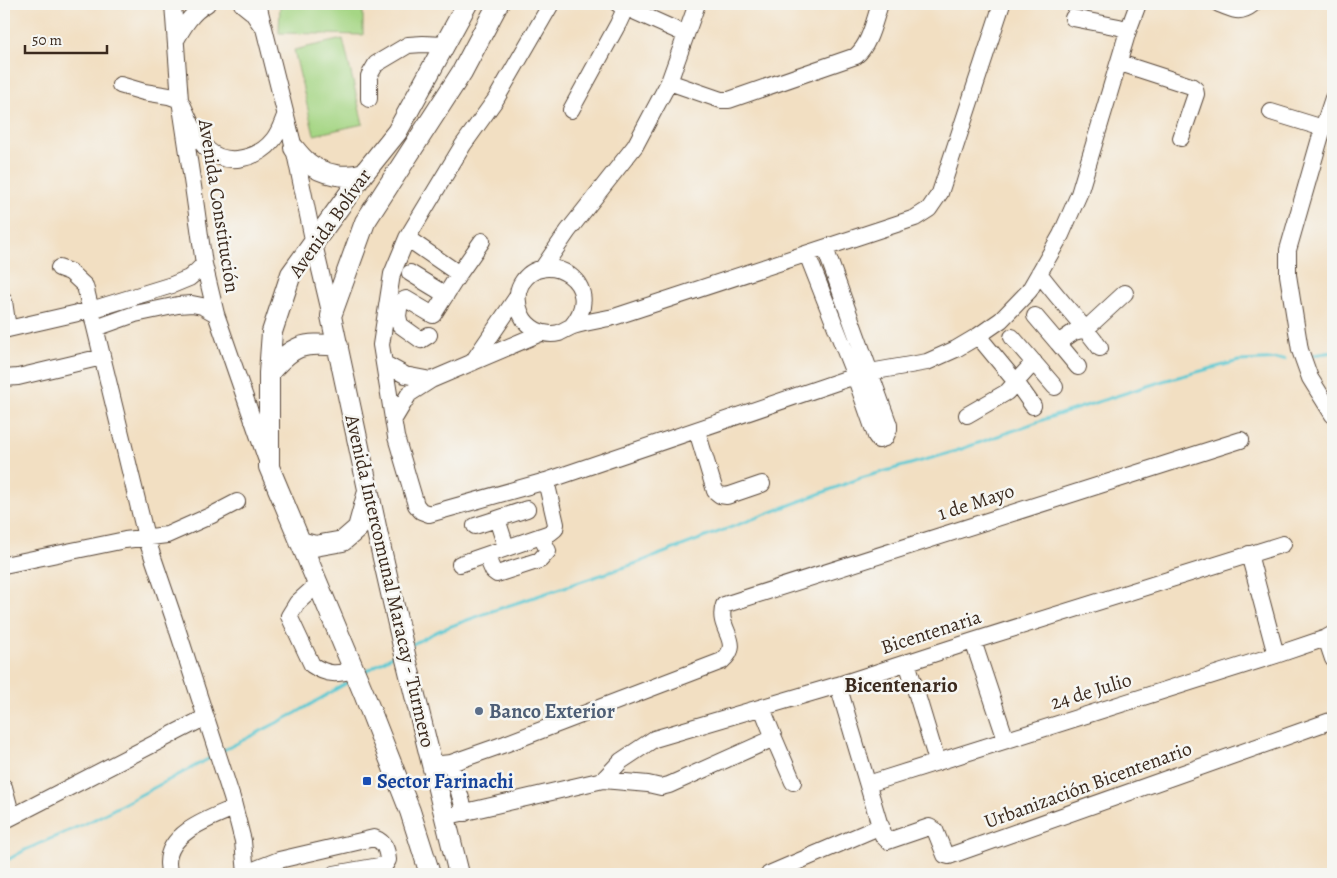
<svg xmlns="http://www.w3.org/2000/svg" width="1337" height="878" font-family="Alegreya,serif">
	<style>
		.green { fill: #a5d684; stroke: #708051 }
		.lines { fill: none; stroke-linecap: round; stroke-linejoin: round }
		.stream { stroke: #5dc9d3; stroke-width: 3 }
		.minor-casing { stroke: #564537; stroke-width: 18 }
		.major-casing { stroke: #564537; stroke-width: 22 }
		.minor { stroke: #fff; stroke-width: 16 }
		.major { stroke: #fff; stroke-width: 20 }
		.service-dot { fill: #5c6f8a; stroke: #f6f6f2; stroke-width: 2 }
		.transit-dot { fill: #1a4fb4; stroke: #f6f6f2; stroke-width: 2 }
		.labels { text-anchor: middle; dominant-baseline: central; stroke-width: 5; stroke-linejoin: round; paint-order: stroke }
		.street-label { font-size: 20px; fill: #3b2a1e; stroke: #f6f6f2 }
		.service-label { font-size: 20px; font-weight: bold; fill: #4e5e75; stroke: #f6f6f2; text-anchor: start }
		.transit-label { font-size: 20px; font-weight: bold; fill: #164399; stroke: #f6f6f2; text-anchor: start }
		.neighbourhood-label { font-size: 21px; font-weight: bold; fill: #3b2a1e; stroke: #f6f6f2 }
	</style>
	<rect width="100%" height="100%" fill="#f6f6f2"/>
	<filter id="ink" filterUnits="userSpaceOnUse"><feTurbulence type="fractalNoise" baseFrequency=".02" numOctaves="2"/><feDisplacementMap in="SourceGraphic" scale="10" xChannelSelector="R" yChannelSelector="G"/><feConvolveMatrix kernelMatrix="1 2 1 2 8 2 1 2 1" color-interpolation-filters="sRGB"/></filter>
	<filter id="wash" filterUnits="userSpaceOnUse"><feTurbulence type="fractalNoise" baseFrequency=".0096" numOctaves="4" result="noise"/><feDisplacementMap in="SourceGraphic" scale="20" xChannelSelector="R" yChannelSelector="G"/><feGaussianBlur stdDeviation="1.12" result="paint"/><feColorMatrix in="noise" values="0 0 0 0 0 0 0 0 0 0 0 0 0 0 0 0 0 1.4 0 .05"/><feComposite in="paint" operator="in"/></filter>
	<g filter="url(#wash)">
		<rect width="100%" height="100%" fill="#f2dfc2"/>
		<!-- green -->
		<path class="green" d="M280,4H363V35L279,33Z
			M343,39L363,124L314,135L294,50Z"/>
		<g class="lines">
			<!-- stream -->
			<path class="stream" d="M1313,355L1333,352
				M409,646L438,631L489,612L637,563L861,478L953,452L1051,417L1163,381L1239,361L1285,359
				M362,674L397,653
				M222,751L296,713L350,681
				M4,862L25,850L93,820L212,757"/>
		</g>
	</g>
	<g filter="url(#ink)">
		<g class="lines">
			<defs>
				<path id="minor" d="M173,4L180,100L194,193L204,264L216,314L266,458
					M242,4L252,12L261,25
					M258,4L294,148L314,244L331,316
					M551,4L496,99L463,145L407,238L392,274L381,345L396,437L416,505L421,511L429,514L546,481L855,376L870,372L927,362L956,349L978,336L1001,320L1029,291L1061,235L1079,194L1128,31L1138,4
					M618,4L685,34
					M1219,4C1233,9 1239,15 1253,4
					M1073,18L1119,27L1128,31
					M176,40C184,26 192,12 207,4
					M1120,63L1191,86L1195,89L1196,94L1181,138
					M669,82L721,100H729L856,56C870,44 874,21 880,4
					M120,85L144,92L169,96L180,100C188,115 195,138 208,150C227,167 259,158 273,140C279,133 282,123 285,116
					M1333,98L1323,128L1288,250V275L1300,350L1310,378L1333,415
					M369,99V76L376,64L408,45L423,44L444,45
					M571,110L618,24L626,7
					M1271,112L1323,128
					M407,238L459,274L482,241
					M807,254L855,376L876,436L879,440L885,438L889,429V425L825,248
					M59,268L70,272L85,286L146,537L174,619L232,798L243,841L246,874
					M542,269L568,231L635,146L669,82L697,4
					M410,273L446,295
					M1039,273C1058,299 1081,322 1100,348
					M4,301L8,329L91,310L172,285L189,278L195,273L204,264
					M1035,316L1058,343L1074,332L1086,329L1125,293
					M571,327C609,284 544,245 521,284C516,293 517,305 521,314C527,328 543,337 559,333C563,331 568,328 573,326C586,322 600,320 614,317L915,218L929,209L940,193L1002,4
					M96,328L135,314L178,305L192,304L202,306L216,314
					M429,335L421,340L400,325L398,316L400,302L406,299L433,315L459,274
					M978,336L1016,382L1033,406
					M1012,337L1055,387
					M1058,343L1078,367
					M472,363L517,297
					M385,364L405,375L431,380L541,333
					M4,378L18,377L102,357
					M967,415L1007,392L1034,362
					M394,419L409,394L431,380
					M697,431L715,491L720,495L727,496L762,484
					M475,526L497,519
					M506,547L497,519L527,509
					M1249,554L1276,655
					M486,555L493,571L497,574L540,560L548,551L541,536
					M460,564L550,533L555,529L556,524L546,481
					M4,565L125,540L167,535L212,515L237,502
					M319,583L297,603L289,616L312,665C328,676 338,674 355,670
					M1326,638L1333,659
					M973,641L1006,740
					M907,662L937,761
					M838,685L883,836L888,841L929,827L935,830L945,855L949,856L1333,720
					M774,738L793,782
					M451,763L465,813
					M431,765L451,763L505,744L722,661C745,642 715,629 724,605L1241,440
					M603,780L621,761L654,739L838,685L973,641L1283,544
					M868,784L1276,655L1326,638L1333,634
					M4,787L12,817
					M444,817L603,780L648,784L661,787L669,785L774,738L762,708
					M4,821L206,717
					M246,873L279,860L374,838C385,842 387,850 388,860L385,865L334,874
					M169,874C169,870 168,866 168,863C168,832 211,818 234,808
					M769,874L881,826"/>
				<path id="major" d="M294,148C298,153 303,159 308,163C323,175 346,179 364,173
					M269,373C293,345 302,342 338,346
					M300,542L315,546L343,541L358,528L367,495
					M430,874L410,811L364,694L269,467V373L272,332L291,274L364,173L397,132L467,4
					M459,874L406,659L378,536L331,316L365,222L462,72L498,4"/>
			</defs>
			<!-- minor casing -->
			<use href="#minor" class="minor-casing"/>
			<!-- major casing -->
			<use href="#major" class="major-casing"/>
			<!-- minor -->
			<use href="#minor" class="minor"/>
			<!-- major -->
			<use href="#major" class="major"/>
		</g>
	</g>
	<!-- markers -->
	<circle class="service-dot" cx="479" cy="711" r="5"/>
	<rect class="transit-dot" x="362" y="776" width="10" height="10" rx="2.5"/>
	<g class="labels">
		<!-- street labels -->
		<g class="street-label">
			<text transform="translate(219 206) rotate(81)">Avenida Constitución</text>
			<text transform="translate(330 223) rotate(-55)">Avenida Bolívar</text>
			<text transform="translate(976 502) rotate(-18)">1 de Mayo</text>
			<text transform="translate(390 581) rotate(77)">Avenida Intercomunal Maracay - Turmero</text>
			<text transform="translate(931 632) rotate(-18)">Bicentenaria</text>
			<text transform="translate(1091 691) rotate(-17)">24 de Julio</text>
			<text transform="translate(1088 785) rotate(-20)">Urbanización Bicentenario</text>
		</g>
		<!-- service labels -->
		<g class="service-label">
			<text x="489" y="711">Banco Exterior</text>
		</g>
		<!-- transit labels -->
		<g class="transit-label">
			<text x="377" y="781">Sector Farinachi</text>
		</g>
		<!-- neighbourhood labels -->
		<g class="neighbourhood-label">
			<text x="901" y="685">Bicentenario</text>
		</g>
	</g>
	<!-- margin -->
	<rect width="1337" height="878" fill="none" stroke="#f6f6f2" stroke-width="20"/>
	<!-- scale -->
	<path d="M25 45v8h82v-8" fill="none" stroke="#3b2a1e" stroke-width="2.5"/>
	<text x="32" y="45" font-size="15" fill="#3b2a1e" stroke="#f6f6f2" stroke-width="4" paint-order="stroke">50 m</text>
</svg>
